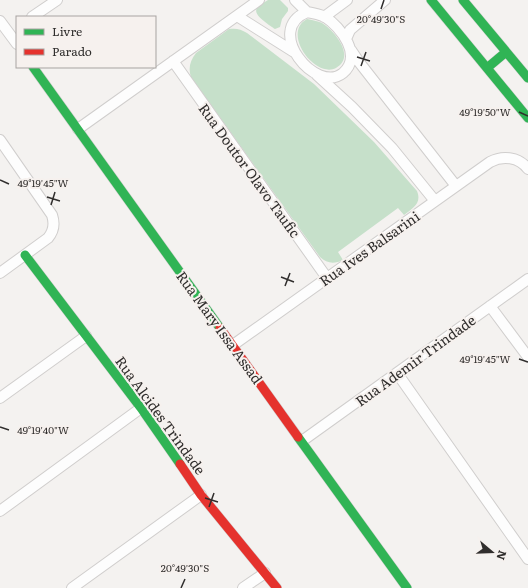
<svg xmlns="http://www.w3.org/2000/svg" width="528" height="588" font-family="Literata,serif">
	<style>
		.green { fill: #c6e0ca }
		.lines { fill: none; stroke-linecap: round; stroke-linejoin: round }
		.street-casing { stroke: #d0cecd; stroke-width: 12 }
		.fast-casing { stroke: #d0cecd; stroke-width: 10 }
		.jam-casing { stroke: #d0cecd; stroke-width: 10 }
		.street { stroke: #fdfdfd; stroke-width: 10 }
		.fast { stroke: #30b455; stroke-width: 9 }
		.jam { stroke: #e5322d; stroke-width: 9 }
		.ticks { fill: none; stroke: #302e2d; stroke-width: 1.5 }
		.labels { text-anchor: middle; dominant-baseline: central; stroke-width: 4; stroke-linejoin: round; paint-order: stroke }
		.street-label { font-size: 14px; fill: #302e2d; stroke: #f6f1ee }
		.ticks-label { font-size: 10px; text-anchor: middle; fill: #302e2d; stroke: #f6f1ee; stroke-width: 4; stroke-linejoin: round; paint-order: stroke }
	</style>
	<rect width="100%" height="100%" fill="#f4f2f0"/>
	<!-- green -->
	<path class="green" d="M268,0H280L288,8V11L282,19L280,27L275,29C270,25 252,15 257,8C259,5 265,2 268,0Z
		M307,19C312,20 318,21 322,23C335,31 356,57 336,68C315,79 281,33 307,19Z
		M229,29C236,28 241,29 247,33L314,84L374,142L417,191C422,203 413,208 404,215L398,208L338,252L343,260C335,264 327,264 320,257L191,77C188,68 190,61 196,53Z"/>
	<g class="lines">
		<defs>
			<path id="street" d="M295,0L307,12
				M307,12C313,13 319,14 325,17C341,27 363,56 343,73C316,95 263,30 307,12Z
				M237,16L294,52
				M32,17L57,0
				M324,17L347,0
				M0,21L17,44
				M346,39L350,30L385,0
				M351,50L359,62L456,186
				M173,61L327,278
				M317,75L352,107L392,148L435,201
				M78,129L259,0
				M0,140L52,215C55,224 54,231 48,238L0,273
				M490,306L528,357
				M233,345L490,162C503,155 519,157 528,169
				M397,373L528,559
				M0,398L86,336
				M302,441L528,279
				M0,511L141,408
				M72,588L201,495
				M243,588L265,573"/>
			<path id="fast" d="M431,0L528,118
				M463,0L528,78
				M33,67L220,328
				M487,68L506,52
				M25,255L141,408L180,464
				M298,437L407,588"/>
			<path id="jam" d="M220,328L298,437
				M180,464L201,495L277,588"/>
		</defs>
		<!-- street casing -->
		<use href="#street" class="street-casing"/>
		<!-- fast casing -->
		<use href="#fast" class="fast-casing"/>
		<!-- jam casing -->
		<use href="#jam" class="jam-casing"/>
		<!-- street -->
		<use href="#street" class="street"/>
		<!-- fast -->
		<use href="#fast" class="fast"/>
		<!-- jam -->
		<use href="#jam" class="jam"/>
	</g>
	<!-- ticks -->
	<path class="ticks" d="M381,9L384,0M357,57L370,61M361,66L366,52M519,112L528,116M0,180L9,184M47,197L60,201M51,205L55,192M281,277L294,282M285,286L290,273M519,359L528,362M0,427L9,430M205,498L218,502M209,507L214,493M181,588L185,579"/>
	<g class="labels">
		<!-- street labels -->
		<g class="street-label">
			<text transform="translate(250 170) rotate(54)">Rua Doutor Olavo Taufic</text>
			<text transform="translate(369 248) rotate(-35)">Rua Ives Balsarini</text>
			<text transform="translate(220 327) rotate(54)">Rua Mary Issa Assad</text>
			<text transform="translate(415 360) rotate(-36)">Rua Ademir Trindade</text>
			<text transform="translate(161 415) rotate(54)">Rua Alcides Trindade</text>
		</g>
	</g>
	<g class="ticks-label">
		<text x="381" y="23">20°49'30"S</text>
		<text x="485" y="116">49°19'50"W</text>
		<text x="43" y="187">49°19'45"W</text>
		<text x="485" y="363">49°19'45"W</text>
		<text x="43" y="434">49°19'40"W</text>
		<text x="185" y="572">20°49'30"S</text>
	</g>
	<!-- legend -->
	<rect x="16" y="16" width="140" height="52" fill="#f6f1ee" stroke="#a7a3a1"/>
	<rect x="24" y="29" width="20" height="6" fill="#30b455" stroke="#a7a3a1"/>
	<text x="52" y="36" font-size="12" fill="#302e2d">Livre</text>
	<rect x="24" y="49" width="20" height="6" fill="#e5322d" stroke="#a7a3a1"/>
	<text x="52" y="56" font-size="12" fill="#302e2d">Parado</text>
	<!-- north arrow -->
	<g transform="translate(492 552) rotate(109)" stroke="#f6f1ee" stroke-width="3" paint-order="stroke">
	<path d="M0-3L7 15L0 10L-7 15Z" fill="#302e2d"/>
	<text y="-6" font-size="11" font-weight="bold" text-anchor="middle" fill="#302e2d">N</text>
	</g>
</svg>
